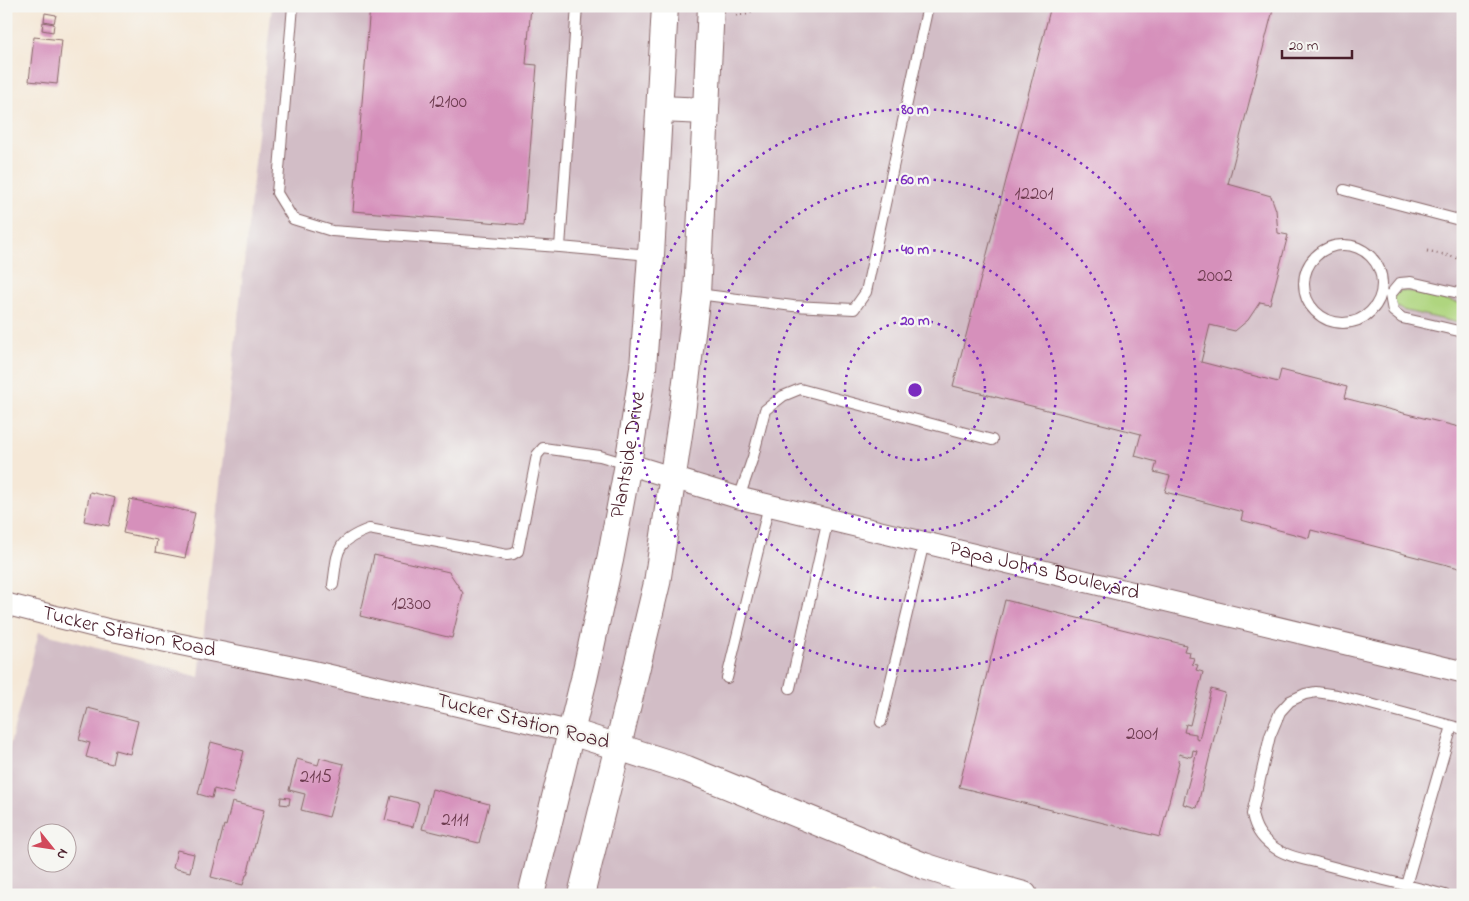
<svg xmlns="http://www.w3.org/2000/svg" width="1469" height="901" font-family="'Indie Flower',sans-serif">
	<style>
		.industrial { fill: #d2bdc6; fill-rule: evenodd }
		.green { fill: #afd57f; stroke: #7c7a55 }
		.building { fill: #d690bb }
		.lines { fill: none; stroke-linecap: round; stroke-linejoin: round }
		.service-casing { stroke: #866567; stroke-width: 12 }
		.minor-casing { stroke: #866567; stroke-width: 23 }
		.tertiary-casing { stroke: #866567; stroke-width: 28 }
		.path { stroke: #866567; stroke-width: 3; stroke-dasharray: 1 4; stroke-linecap: butt }
		.service { stroke: #fff; stroke-width: 10 }
		.minor { stroke: #fff; stroke-width: 21 }
		.tertiary { stroke: #fff; stroke-width: 26 }
		.ring { fill: none; stroke: #7b2cbf; stroke-width: 2.5; stroke-dasharray: 2.5 5 }
		.labels { text-anchor: middle; dominant-baseline: central; stroke-width: 4.5; stroke-linejoin: round; paint-order: stroke }
		.number-label { font-size: 19px; fill: #6d3b4f }
		.street-label { font-size: 21px; fill: #4a1f2b; stroke: #f6f6f2 }
		.centre { fill: #7b2cbf; stroke: #f6f6f2; stroke-width: 2.5 }
		.ring-label { font-size: 15px; text-anchor: middle; font-weight: bold; fill: #7b2cbf; stroke: #f6f6f2; stroke-width: 4.5; stroke-linejoin: round; paint-order: stroke }
	</style>
	<rect width="100%" height="100%" fill="#f6f6f2"/>
	<filter id="ink" filterUnits="userSpaceOnUse"><feTurbulence type="fractalNoise" baseFrequency=".02" numOctaves="2"/><feDisplacementMap in="SourceGraphic" scale="10" xChannelSelector="R" yChannelSelector="G"/><feConvolveMatrix kernelMatrix="1 2 1 2 8 2 1 2 1" color-interpolation-filters="sRGB"/></filter>
	<filter id="wash" filterUnits="userSpaceOnUse"><feTurbulence type="fractalNoise" baseFrequency=".0096" numOctaves="4" result="noise"/><feDisplacementMap in="SourceGraphic" scale="20" xChannelSelector="R" yChannelSelector="G"/><feGaussianBlur stdDeviation="1.12" result="paint"/><feColorMatrix in="noise" values="0 0 0 0 0 0 0 0 0 0 0 0 0 0 0 0 0 1.4 0 .05"/><feComposite in="paint" operator="in"/></filter>
	<g filter="url(#wash)">
		<rect width="100%" height="100%" fill="#f5e8d7"/>
		<!-- industrial -->
		<path class="industrial" d="M272,6H1463V895H6V760L39,632L199,677ZM38,834H68V864H38Z"/>
		<!-- green -->
		<path class="green" d="M1407,291L1463,304V324L1402,310L1395,306L1393,298L1398,292Z"/>
		<g id="blocks">
			<!-- building -->
			<path class="building" d="M370,6H531L526,64L537,65L524,225L353,211Z
				M1051,6H1079L1087,8V6H1141L1159,11L1160,6H1274L1228,184L1271,196L1276,210L1278,233L1288,235L1270,304L1260,302L1248,320L1235,331L1210,325L1201,362L1278,382L1281,370L1347,387L1344,398L1463,428V569L1311,530L1309,538L1241,520L1243,512L1165,492L1170,476L1154,472L1157,462L1135,456L1141,434L953,386Z
				M45,13L56,15L54,23L44,21Z
				M43,22L54,24L53,32L42,30Z
				M34,37L62,40L57,84L29,81Z
				M90,492L115,498L109,526L84,521Z
				M130,499L195,513L185,558L155,552L157,540L123,533Z
				M374,555L449,572L463,593L452,638L360,616Z
				M1005,600L1186,645L1184,651L1190,652L1189,657L1194,658L1192,664L1198,665L1196,670L1203,672L1190,725L1186,724L1184,732L1196,734V739L1199,740L1211,689L1225,693L1197,808L1183,804L1197,751L1193,750L1192,756L1190,757L1179,754L1178,761L1179,762L1160,837L959,787Z
				M88,708L138,721L130,754L115,750L112,764L86,757L90,743L79,740Z
				M211,742L244,751L233,794L214,789L212,798L198,794Z
				M320,758L344,764L329,817L301,810L305,794L289,790L297,759L318,765Z
				M432,789L489,804L479,843L422,829Z
				M391,796L419,803L413,827L385,820Z
				M281,797L290,798L289,805L280,804Z
				M232,802L264,810L247,875H246L243,885L211,877L224,825L226,826Z
				M177,850L194,854L190,872L173,868Z"/>
		</g>
	</g>
	<g filter="url(#ink)">
		<use href="#blocks" fill-opacity="0" stroke="#866567" stroke-width="1"/>
		<g class="lines">
			<defs>
				<path id="service" d="M293,6L277,193L293,219L332,231L560,247
					M577,6L560,247L650,255
					M1344,190L1463,221
					M1304 284a39 39 0 1 1 78 0a39 39 0 1 1-78 0Z
					M698,294L793,306L854,309L866,292L928,6
					M1463,294L1411,282L1400,283L1390,295L1393,311L1402,318L1463,332
					M739,498L753,457L765,410L783,396L800,389L992,440
					M333,585C338,551 334,542 369,529L507,555L513,554L518,551L537,455L543,448L600,456L627,464
					M727,678L769,505
					M790,688L828,519
					M881,722L924,542
					M1406,885L1452,726
					M698,895H699
					M1445,895C1403,884 1360,875 1319,863C1303,859 1285,856 1272,846C1260,837 1255,828 1252,814L1270,736L1280,712L1290,701L1305,694L1316,692L1337,695L1463,729"/>
				<g id="minor">
					<path id="s1" d="M628,464L739,498L1463,672"/>
					<path id="s2" d="M6,604L105,629L311,671L571,732"/>
				</g>
				<g id="tertiary">
					<path d="M660,109L706,111"/>
					<path d="M571,732L687,769L924,866L965,879L1024,895"/>
					<path id="s3" d="M531,895L584,679L610,560L628,464L643,368L651,255L665,6"/>
					<path d="M581,895L618,746L657,583L681,421L697,294L711,6"/>
				</g>
			</defs>
			<!-- service casing -->
			<use href="#service" class="service-casing"/>
			<!-- minor casing -->
			<use href="#minor" class="minor-casing"/>
			<!-- tertiary casing -->
			<use href="#tertiary" class="tertiary-casing"/>
			<!-- path -->
			<path class="path" d="M736,15L747,14L759,6
				M1427,251L1463,259"/>
			<!-- service -->
			<use href="#service" class="service"/>
			<!-- minor -->
			<use href="#minor" class="minor"/>
			<!-- tertiary -->
			<use href="#tertiary" class="tertiary"/>
		</g>
	</g>
	<!-- distance rings -->
	<g class="ring">
		<circle cx="915" cy="390" r="70"/>
		<circle cx="915" cy="390" r="141"/>
		<circle cx="915" cy="390" r="211"/>
		<circle cx="915" cy="390" r="281"/>
	</g>
	<g class="labels">
		<!-- number labels -->
		<g class="number-label">
			<text x="448" y="102">12100</text>
			<text x="1034" y="194">12201</text>
			<text x="1215" y="276">2002</text>
			<text x="411" y="604">12300</text>
			<text x="1142" y="734">2001</text>
			<text x="316" y="777">2115</text>
			<text x="455" y="820">2111</text>
		</g>
		<!-- street labels -->
		<g class="street-label">
			<text stroke="none"><textPath href="#s3" startOffset="451">Plantside Drive</textPath></text>
			<text stroke="none"><textPath href="#s1" startOffset="430">Papa Johns Boulevard</textPath></text>
			<text stroke="none"><textPath href="#s2" startOffset="126">Tucker Station Road</textPath></text>
			<text transform="translate(523 722) rotate(14)">Tucker Station Road</text>
		</g>
	</g>
	<circle cx="915" cy="390" r="8" class="centre"/>
	<g class="ring-label">
		<text x="915" y="114">80 m</text>
		<text x="915" y="184">60 m</text>
		<text x="915" y="254">40 m</text>
		<text x="915" y="325">20 m</text>
	</g>
	<!-- margin -->
	<rect width="1469" height="901" fill="none" stroke="#f6f6f2" stroke-width="25"/>
	<!-- north arrow -->
	<g transform="translate(52 848) rotate(120)"><circle r="24" fill="#f6f6f2" stroke="#b1a0a2"/>
	<path d="M0-4L9 19L0 12L-9 19Z" fill="#d1495b"/>
	<text y="-8" font-size="14" font-weight="bold" text-anchor="middle" fill="#4a1f2b">N</text>
	</g>
	<!-- scale -->
	<path d="M1282 50v8h70v-8" fill="none" stroke="#4a1f2b" stroke-width="2.5"/>
	<text x="1289" y="50" font-size="15" fill="#4a1f2b" stroke="#f6f6f2" stroke-width="4" paint-order="stroke">20 m</text>
</svg>
